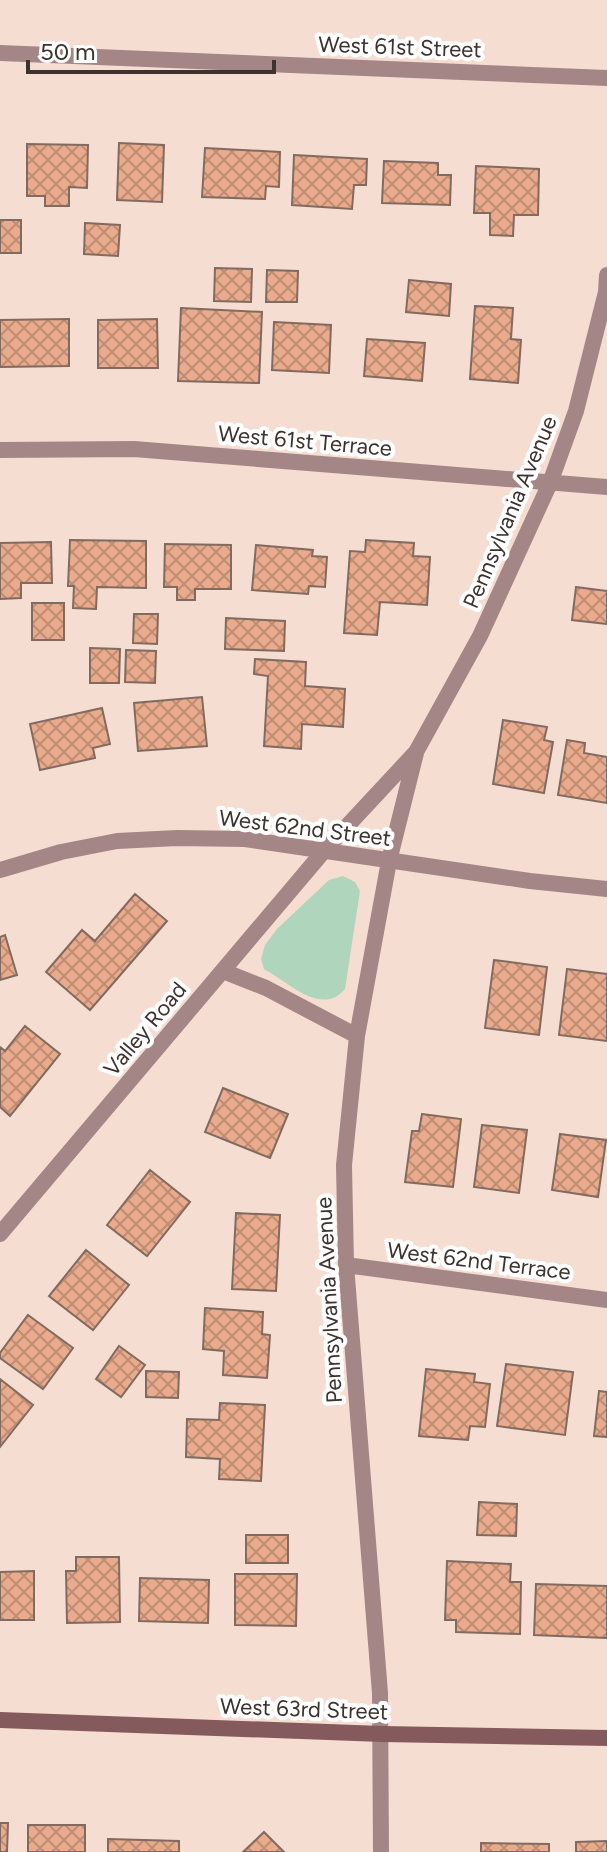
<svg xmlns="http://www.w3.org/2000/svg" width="607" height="1852" font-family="Figtree,sans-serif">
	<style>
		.green { fill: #afd6bc }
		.building { fill: url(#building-cross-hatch); stroke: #816b61; stroke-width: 2 }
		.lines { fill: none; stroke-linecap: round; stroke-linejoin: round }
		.street { stroke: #a58687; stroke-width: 16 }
		.secondary { stroke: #855a5c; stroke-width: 16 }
		.labels { text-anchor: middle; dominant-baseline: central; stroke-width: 8; stroke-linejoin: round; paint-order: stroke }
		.street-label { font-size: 22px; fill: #3c322e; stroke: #fff }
	</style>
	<defs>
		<pattern id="building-cross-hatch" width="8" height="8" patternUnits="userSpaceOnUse" patternTransform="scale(2)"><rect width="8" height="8" fill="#eaab8c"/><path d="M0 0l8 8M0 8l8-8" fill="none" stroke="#bf8c73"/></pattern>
	</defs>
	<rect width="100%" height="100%" fill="#f6ddd1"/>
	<!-- green -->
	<path class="green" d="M343,876L355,882L360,891L345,989C322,1017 288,982 264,969L261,959L265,945L277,929L329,880Z"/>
	<!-- building -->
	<path class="building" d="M119,143L164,145L162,202L117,200Z
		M27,144L88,145L87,188L69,187V206H45V196H27Z
		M205,148L280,152L279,187L266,186L265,199L202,197Z
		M294,155L367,159L366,185H354L352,209L292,205Z
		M384,161L438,163V175H451L450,205L382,203Z
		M476,166L539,169L538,215H514L513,236L490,235V213H474Z
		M0,220H21V253H0Z
		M85,223L120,225L118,256L84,254Z
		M215,268L252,269L251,302L214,301Z
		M267,270L298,271L297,302H266Z
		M409,280L451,284L449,316L406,312Z
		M475,306L513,308L511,339L521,340L518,383L470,379Z
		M181,308L262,312L259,383L178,381Z
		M69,319V366L0,367V320Z
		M157,319L158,368H98V320Z
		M274,322L331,325L329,373L272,370Z
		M367,339L425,343L422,381L364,376Z
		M70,540L146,541V588L97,587L96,609L73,608L74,586H68Z
		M366,540L414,543L413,556L430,557L427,605L380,602L377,635L344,633L350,551L365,552Z
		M51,542L52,583H21V598L0,599V543Z
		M165,544L231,545V589H195V600H177V587H164Z
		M256,545L313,550L312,556L327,557L325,587L309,586L308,594L252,590Z
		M576,587L607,591V624L572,620Z
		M32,603H64V640H32Z
		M134,614H158L157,644L133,643Z
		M226,618L285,621L284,651L225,649Z
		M90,648L120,649L119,683H90Z
		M126,650L156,651L155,683L125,682Z
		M255,659L306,662L305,686L345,689L343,727L302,724L301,749L264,746L268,676L254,674Z
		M202,697L207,746L138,751L134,703Z
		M102,708L110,744L93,748L95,758L40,770L30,724Z
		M503,720L547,727L544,740L553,742L544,793L493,784Z
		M567,740L585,743L584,753L607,757V803L558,795Z
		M135,894L167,921L90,1010L46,972L82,930L95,941Z
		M5,935L17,975L0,980V937Z
		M494,960L547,967L539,1035L485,1028Z
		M567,969L607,974V1041L559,1035Z
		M25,1026L60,1054L10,1116L0,1107V1047L5,1051Z
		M223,1088L288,1114L270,1158L205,1132Z
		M422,1114L461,1119L453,1187L405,1182L412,1131H419Z
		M482,1125L527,1130L519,1193L474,1187Z
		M560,1134L606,1140L598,1197L552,1190Z
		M150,1170L190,1202L147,1256L107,1225Z
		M236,1213L280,1215L276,1291L232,1289Z
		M86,1250L129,1285L93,1330L49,1296Z
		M205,1308L263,1312L262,1334L270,1335L267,1378L223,1375L224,1351L203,1349Z
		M28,1315L73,1348L43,1389L0,1358V1353Z
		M119,1346L145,1365L121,1397L96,1379Z
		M506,1364L573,1372L565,1435L497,1426Z
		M426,1369L475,1374L474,1382L490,1384L485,1427L470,1426L468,1440L419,1436Z
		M146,1371L179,1372L178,1398L146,1397Z
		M0,1379L33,1405L0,1447Z
		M599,1391L607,1392V1437L594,1436Z
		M220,1403L265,1405L261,1481L219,1479L220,1459L186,1457L187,1419L219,1420Z
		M479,1502L517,1504L516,1536L477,1535Z
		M246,1535H288V1563H246Z
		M76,1557H119L120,1622L67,1623L66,1571H76Z
		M447,1561L511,1564L510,1582H521L520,1634L456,1632V1620H445Z
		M34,1571V1620H0V1572Z
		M235,1574H297L296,1626L235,1625Z
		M140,1578L209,1580L208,1623L139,1621Z
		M536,1584L607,1586V1638L534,1635Z
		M0,1823H8L7,1852H0Z
		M28,1825H85V1852H28Z
		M264,1832L284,1852H243Z
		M108,1839L179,1841V1852H108Z
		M607,1841V1852H576V1842Z
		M481,1843L549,1844V1852H481Z"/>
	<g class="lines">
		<!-- street -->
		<path class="street" d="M0,53L607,78
			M0,450L134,449L607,487
			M0,870L61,852L117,841L177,838L245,839L530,881L607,889
			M223,971L266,988L357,1036
			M0,1234L323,852L416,752L480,636L550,483L576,411L606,292L607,275
			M346,1265L607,1300
			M381,1852L380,1693L346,1265L344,1165L357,1036L389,861L416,753"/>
		<!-- secondary -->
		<path class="secondary" d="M0,1720L382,1734L607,1738"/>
	</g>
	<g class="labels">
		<!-- street labels -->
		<g class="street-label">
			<text transform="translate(400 47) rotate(2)">West 61st Street</text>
			<text transform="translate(305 441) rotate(5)">West 61st Terrace</text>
			<text transform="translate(510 512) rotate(-67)">Pennsylvania Avenue</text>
			<text transform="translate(305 828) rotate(7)">West 62nd Street</text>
			<text transform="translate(145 1029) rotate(-50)">Valley Road</text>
			<text transform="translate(479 1261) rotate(7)">West 62nd Terrace</text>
			<text transform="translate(329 1300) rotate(-93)">Pennsylvania Avenue</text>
			<text transform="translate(304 1709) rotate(2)">West 63rd Street</text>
		</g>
	</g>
	<!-- scale -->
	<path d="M28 60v12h246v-12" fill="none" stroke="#3c322e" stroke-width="4"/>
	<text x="40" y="60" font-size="24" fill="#3c322e" stroke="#ffffff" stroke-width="6" paint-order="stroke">50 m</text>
</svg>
